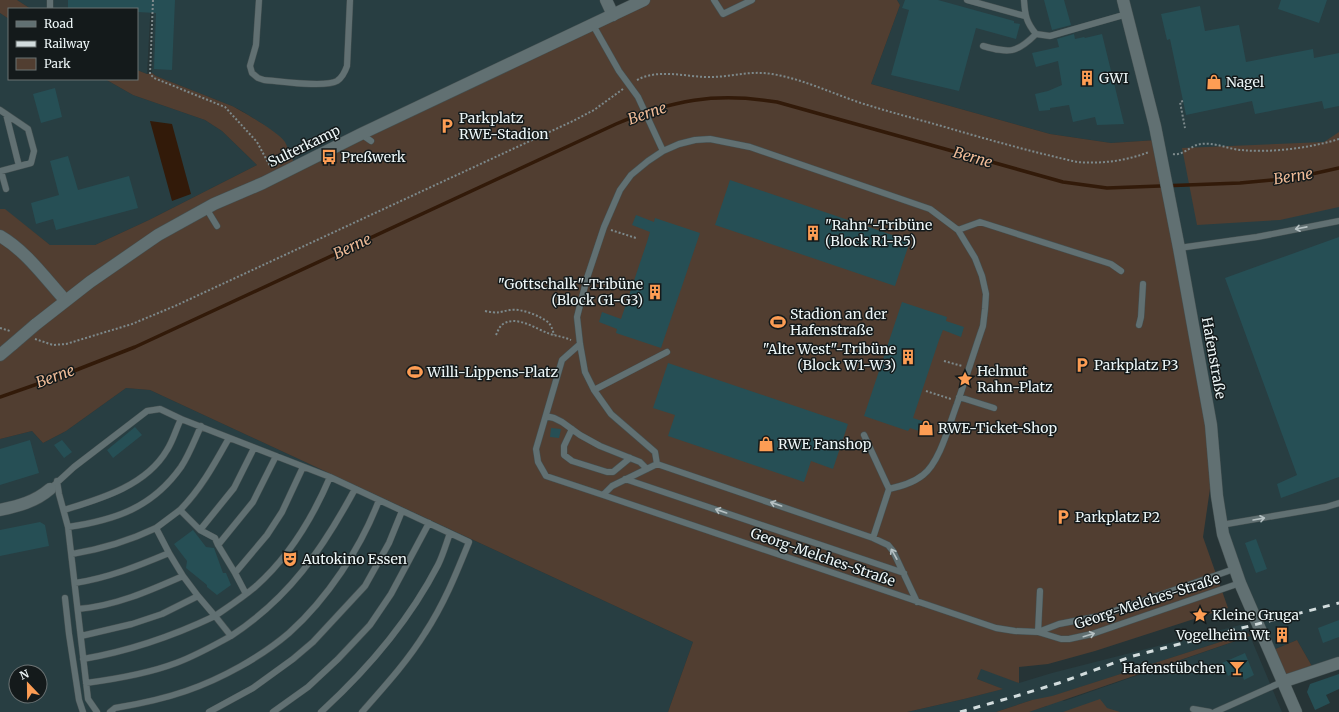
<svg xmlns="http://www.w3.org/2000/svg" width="1339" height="712" font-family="Merriweather,serif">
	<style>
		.built { fill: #283e42; fill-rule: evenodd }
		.green { fill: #513e31 }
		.water { fill: #321a09 }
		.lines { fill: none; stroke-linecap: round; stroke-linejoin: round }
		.stream { stroke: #321a09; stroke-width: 3.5 }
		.building { fill: #264f55 }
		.lane-casing { stroke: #445051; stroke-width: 7 }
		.street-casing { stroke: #445051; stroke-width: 13 }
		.secondary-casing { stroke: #445051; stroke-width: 13 }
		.path { stroke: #7d898b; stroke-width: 2; stroke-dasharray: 2 2; stroke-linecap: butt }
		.lane { stroke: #617072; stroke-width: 6 }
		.street { stroke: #617072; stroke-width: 12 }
		.secondary { stroke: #617072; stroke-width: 12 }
		.rail { stroke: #d2dcdd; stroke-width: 3; stroke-dasharray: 7 7; stroke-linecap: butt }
		.secondary-bridge-casing { stroke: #445051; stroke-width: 13; stroke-linecap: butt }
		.secondary-bridge { stroke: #617072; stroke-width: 12 }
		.oneway { stroke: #b5c0c2 }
		.labels { text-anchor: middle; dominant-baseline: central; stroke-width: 3; stroke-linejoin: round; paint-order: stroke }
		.poi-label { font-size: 14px; fill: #edf6f7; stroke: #141a1b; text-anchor: start }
		.street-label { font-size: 14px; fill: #edf6f7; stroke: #141a1b }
		.water-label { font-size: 15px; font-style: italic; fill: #efbb97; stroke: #141a1b }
	</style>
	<rect width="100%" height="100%" fill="#263436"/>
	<!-- built -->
	<path class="built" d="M17,0H151L147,74L137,70V9H31Z
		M154,0H604L611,15L295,166L264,125L242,111L232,106L156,76L152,73Z
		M897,0H1121L1157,140L1111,143L1050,134L871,84L900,5Z
		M1124,0H1339V659L1313,668L1297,640L1273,650L1262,619L1231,553L1218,467Z
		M0,13L9,19V79H105L133,95L205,120L222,131L257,165L149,220L95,245H50L5,210L0,209Z
		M126,388L150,390L693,642L668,712H0V439L32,431L43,443L66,431ZM16,672H40V696H16Z
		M1244,624L1248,633L1053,696L1064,701L1250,636L1282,712H1028L1047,706L1032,700L996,712H907L964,699L1002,689L977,679L981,668L1019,683L1052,673Z"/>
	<!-- green -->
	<path class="green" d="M0,0H17L31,9H9V19L0,13Z
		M646,0H897L900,5L871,84L1050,134L1111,143L1157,140L1213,468L1203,537L1228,608L1095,651L1048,664L1019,667V683L981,669L977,679L1003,689L964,699L907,712H668L693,642L150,390L126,388L66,431L43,443L32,431L0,439V357L159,236Z
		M137,70L147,74L152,73L156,76L232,106C244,112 279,133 285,142C289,150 292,158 295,166L214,203L65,298L0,234V209H5L50,245H95L149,220L257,165L222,131L205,120L133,95L105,79H137Z
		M1339,132V207L1280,220L1197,225L1182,148L1324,142Z
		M0,239L9,244L61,300L0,350Z
		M1248,633L1250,636L1029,712H996L1032,700L1052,696Z
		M1297,640L1313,668L1284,678L1273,650Z
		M1100,699L1107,708L1120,712H1063Z"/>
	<!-- water -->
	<path class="water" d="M150,121L172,124L191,194L172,201Z"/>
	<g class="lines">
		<!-- stream -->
		<path class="stream" d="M0,397L66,374L135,347L616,124C672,100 715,92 777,102L1063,182L1107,188L1240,183L1294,178L1339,168"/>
	</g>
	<!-- building -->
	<path class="building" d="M68,0H175L172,70L154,69L156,13L137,12V9H68Z
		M905,0H938L1014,21V23L1020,24L1016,39L976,28L959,91L891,75L909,10L902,8Z
		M1044,0H1064L1071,25L1052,30Z
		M1281,0H1327L1319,23L1278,9Z
		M1200,6L1205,31L1239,25L1246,62L1313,49L1314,58L1339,53V106L1324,109L1322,101L1255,114L1252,101L1186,115L1170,39L1167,40L1161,14Z
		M1074,34L1075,39L1084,37L1085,38L1102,34L1124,124L1097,125L1095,117L1073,122L1069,105L1050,108V110L1039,111L1035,94L1048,91L1062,85L1058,61L1036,67L1032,53L1059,47L1057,39Z
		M55,88L62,117L41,123L33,94Z
		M68,156L78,190L129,176L138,208L56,230L53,219L36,224L31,203L59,195L50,161Z
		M730,180L910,241L895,286L715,225Z
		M636,215L654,222L655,218L700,233L661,348L616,333L617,329L599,322L602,312L621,319L647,242L650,232L632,225Z
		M1339,237V477L1281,498L1277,484L1297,475L1225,278Z
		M902,302L947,317L946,321L964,327L961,337L943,330L939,340L913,418L931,424L928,434L910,428L908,431L864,416Z
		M668,363L848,424L833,469L811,461L804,482L668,436L675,415L653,408Z
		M135,427L142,435L113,458L107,450Z
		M551,428L561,429L559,438L550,437Z
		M30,440L39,473L0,485V449Z
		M62,440L72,452L64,458L54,445Z
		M40,522L45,525L49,546L0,556V530Z
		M193,530L206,547L214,548L223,573H226L231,585L217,595L207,587V585L186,568L187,561L174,544Z
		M1256,539L1267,569L1256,573L1245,543Z
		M1339,620V637L1323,643L1318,628Z
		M1245,653L1254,675L1244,680L1240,670L1228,676L1222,663Z
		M1339,674V689L1326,695L1330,703L1315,710L1307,692L1310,684Z"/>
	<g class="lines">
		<defs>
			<path id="lane" d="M259,0L256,45L250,66L252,73L258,78L264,80C279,81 325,88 337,81C343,77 345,72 347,66L350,0
				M714,0L723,14L752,0
				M967,0L1025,16
				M1024,0C1025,15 1026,22 1036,34L1050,36L1127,14
				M50,9V0
				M593,25L619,71L638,97L663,151
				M983,46C1009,53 1016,54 1036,34
				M0,110L28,129L34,151L31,163L1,171L6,189
				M6,114L19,166
				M361,134L371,141
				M206,208L217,226
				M958,230L980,222L1111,264L1121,271
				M1179,248L1257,237L1339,221
				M1139,325L1141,317L1143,284
				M580,344L562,360L536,449L538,462L546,476L603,495
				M594,390L667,352
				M959,397L994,408
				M546,416L554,418L562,422L580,435L600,446L640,462L647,469
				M572,429L564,446V455L572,461L607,472H613L630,458
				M864,435L889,489
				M657,464L655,452L611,414L594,390L585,372L580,344L577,317L587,278L604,227L620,190L631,175L648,161L663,151L679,144L695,140L710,139L750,147L930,209L958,230L975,258L982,276L986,294L985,309L983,326C974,352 966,378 957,404C949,425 940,462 923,475C913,483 901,486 889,489L873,538
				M657,464L612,486L603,495L996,628L1015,631L1038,632L1061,639H1069L1092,634L1240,583
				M657,464L873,538L888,545L893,551L917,602
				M625,479L904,573
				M57,481L59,494L68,527L88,699L97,712
				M50,489L74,467L147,411L160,409L181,419L330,477L469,542C456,574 444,604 425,633C407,662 384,687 362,712
				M64,510C100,499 146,486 167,450C173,441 176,429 181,419
				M1221,525L1326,507L1339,503
				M68,527C115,520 152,508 181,467C189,455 195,439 201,426
				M200,530L180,510C201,489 215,463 229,438
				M218,545L215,538L200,530L234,488L254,448
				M169,553L156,528L180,510
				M72,554C102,549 129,541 156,528
				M235,573L218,545L253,502L276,456
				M75,583C108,578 138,566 169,553L183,576
				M246,594L235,573L267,535L282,512L303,467
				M65,598L69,634L79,700L83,712
				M78,609C115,606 149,591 183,576L198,596L162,614L132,624L81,636
				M1038,632L1059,624L1100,616L1234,569
				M1038,632L1040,591
				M231,636C289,598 322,550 355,489
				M83,659C130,651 173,636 215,616L198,596
				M86,683C116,679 147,674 176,663C195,656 213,646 231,636L215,616C228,607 242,598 255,587C288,558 313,517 330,477
				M1193,709L1210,712
				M110,712L115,708C139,704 163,699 186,691C221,679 261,657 289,633C327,599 361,548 379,500
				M209,712L253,688L293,659L313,642L365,586L389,543L402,511
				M273,712L308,687L338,659L370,625L391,594L429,523
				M321,712C368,669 409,621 438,565C443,555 446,544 450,533
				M1215,712L1282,682"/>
			<path id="street" d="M606,0L613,15
				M0,236C26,251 45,278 65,300
				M0,510C18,506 35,502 50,489"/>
			<path id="secondary" d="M1123,0L1155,126L1179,248L1211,425L1217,496L1223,534L1240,583L1296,712
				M35,325L90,282L158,235L214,204L263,183L361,134L644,0
				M0,355L13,344
				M1282,682L1339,663"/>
		</defs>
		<!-- lane casing -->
		<use href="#lane" class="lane-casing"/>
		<!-- street casing -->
		<use href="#street" class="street-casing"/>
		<!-- secondary casing -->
		<use href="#secondary" class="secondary-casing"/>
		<!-- path -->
		<path class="path" d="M153,0L150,74L154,78L225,107L257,142L270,166
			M637,80C657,69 683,76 705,77C728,78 749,70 772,74C803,79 831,93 861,103C889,112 917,119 945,127C989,140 1033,152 1077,162C1101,164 1126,161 1149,152
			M1183,101L1180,102L1185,128
			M1173,154C1183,156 1191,145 1201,144C1214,142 1228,149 1241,150C1271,153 1310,148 1339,139
			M611,230L636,238
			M596,281L620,289
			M485,311C499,314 498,312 510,310C521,308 541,316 549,323C552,327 553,331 554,335
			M0,328L10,331
			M496,335C498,331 499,327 503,324C517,315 536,329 550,334C557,336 564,337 571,340
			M35,339L53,345L66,344L132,324L175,306L573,121L594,110L623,89
			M944,361L962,366
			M926,391L951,399"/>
		<!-- lane -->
		<use href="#lane" class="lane"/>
		<!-- street -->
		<use href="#street" class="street"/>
		<!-- secondary -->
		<use href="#secondary" class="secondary"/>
		<!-- rail -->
		<path class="rail" d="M960,712L1013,697L1059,683L1133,656L1339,603"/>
		<defs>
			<path id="secondary-bridge" d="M13,344L35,325"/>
		</defs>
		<!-- secondary-bridge casing -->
		<use href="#secondary-bridge" class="secondary-bridge-casing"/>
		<!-- secondary-bridge -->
		<use href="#secondary-bridge" class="secondary-bridge"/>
	</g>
	<!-- one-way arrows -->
	<defs><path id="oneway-shaft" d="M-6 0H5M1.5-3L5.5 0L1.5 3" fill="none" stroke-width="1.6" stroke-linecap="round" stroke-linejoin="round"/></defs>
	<g class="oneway">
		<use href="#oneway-shaft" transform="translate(1301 228) rotate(169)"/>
		<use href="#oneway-shaft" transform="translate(776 504) rotate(-161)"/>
		<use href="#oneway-shaft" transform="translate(721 511) rotate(-161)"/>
		<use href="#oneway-shaft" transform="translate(1259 519) rotate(-10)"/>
		<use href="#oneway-shaft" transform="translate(894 554) rotate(-119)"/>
		<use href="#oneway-shaft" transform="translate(1089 635) rotate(-17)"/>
	</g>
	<!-- icons -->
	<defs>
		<symbol id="building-bare" viewBox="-9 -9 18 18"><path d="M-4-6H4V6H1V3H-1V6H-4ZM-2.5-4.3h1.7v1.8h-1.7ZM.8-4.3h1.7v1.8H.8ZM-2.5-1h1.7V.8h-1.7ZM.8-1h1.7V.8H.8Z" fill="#fd9d54" stroke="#141a1b" stroke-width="2.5" paint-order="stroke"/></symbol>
		<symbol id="shop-bare" viewBox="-9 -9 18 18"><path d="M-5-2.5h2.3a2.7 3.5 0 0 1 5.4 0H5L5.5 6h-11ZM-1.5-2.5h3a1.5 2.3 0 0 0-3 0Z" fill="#fd9d54" stroke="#141a1b" stroke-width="2.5" paint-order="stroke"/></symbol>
		<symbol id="parking-bare" viewBox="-9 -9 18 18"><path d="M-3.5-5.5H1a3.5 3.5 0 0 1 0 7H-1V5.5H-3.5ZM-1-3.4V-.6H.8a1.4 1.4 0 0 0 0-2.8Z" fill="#fd9d54" stroke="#141a1b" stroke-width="2.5" paint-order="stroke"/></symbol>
		<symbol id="bus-bare" viewBox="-9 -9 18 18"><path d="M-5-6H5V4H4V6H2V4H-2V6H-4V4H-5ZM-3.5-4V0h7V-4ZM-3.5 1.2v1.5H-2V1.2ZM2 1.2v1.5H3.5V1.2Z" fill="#fd9d54" stroke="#141a1b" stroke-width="2.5" paint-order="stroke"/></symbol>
		<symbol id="stadium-bare" viewBox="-9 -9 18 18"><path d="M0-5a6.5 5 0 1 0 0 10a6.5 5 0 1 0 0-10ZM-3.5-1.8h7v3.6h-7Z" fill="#fd9d54" stroke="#141a1b" stroke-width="2.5" paint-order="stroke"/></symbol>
		<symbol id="sight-bare" viewBox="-9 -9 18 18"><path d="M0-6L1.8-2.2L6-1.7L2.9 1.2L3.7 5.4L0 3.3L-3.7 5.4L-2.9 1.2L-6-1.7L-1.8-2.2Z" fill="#fd9d54" stroke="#141a1b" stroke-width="2.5" paint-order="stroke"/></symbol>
		<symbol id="theatre-bare" viewBox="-9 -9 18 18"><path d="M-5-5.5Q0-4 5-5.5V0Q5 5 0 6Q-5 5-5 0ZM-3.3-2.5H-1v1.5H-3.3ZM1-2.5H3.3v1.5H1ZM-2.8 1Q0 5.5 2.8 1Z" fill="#fd9d54" stroke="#141a1b" stroke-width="2.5" paint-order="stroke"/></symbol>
		<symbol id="bar-bare" viewBox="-9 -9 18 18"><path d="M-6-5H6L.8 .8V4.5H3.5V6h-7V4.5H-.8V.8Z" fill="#fd9d54" stroke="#141a1b" stroke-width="2.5" paint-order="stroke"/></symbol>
	</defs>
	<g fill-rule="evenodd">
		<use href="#building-bare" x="1076" y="67" width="22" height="22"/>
		<use href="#shop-bare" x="1203" y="71" width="22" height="22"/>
		<use href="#parking-bare" x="436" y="115" width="22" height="22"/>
		<use href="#bus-bare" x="318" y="146" width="22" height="22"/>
		<use href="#building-bare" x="802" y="222" width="22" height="22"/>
		<use href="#building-bare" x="644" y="281" width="22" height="22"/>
		<use href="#stadium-bare" x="767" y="311" width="22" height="22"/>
		<use href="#building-bare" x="897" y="346" width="22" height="22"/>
		<use href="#parking-bare" x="1071" y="354" width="22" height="22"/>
		<use href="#stadium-bare" x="404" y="361" width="22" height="22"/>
		<use href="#sight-bare" x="954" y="368" width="22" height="22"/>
		<use href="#shop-bare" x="915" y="417" width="22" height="22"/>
		<use href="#shop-bare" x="755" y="433" width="22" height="22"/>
		<use href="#parking-bare" x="1052" y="506" width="22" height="22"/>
		<use href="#theatre-bare" x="279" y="548" width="22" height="22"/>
		<use href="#sight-bare" x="1189" y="604" width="22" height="22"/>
		<use href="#building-bare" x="1271" y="624" width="22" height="22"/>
		<use href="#bar-bare" x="1226" y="657" width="22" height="22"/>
	</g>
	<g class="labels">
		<!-- poi labels -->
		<g class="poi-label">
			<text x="1099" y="78">GWI</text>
			<text x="1226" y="82">Nagel</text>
			<text x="459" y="118">Parkplatz<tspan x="459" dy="16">RWE-Stadion</tspan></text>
			<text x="341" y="157">Preßwerk</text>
			<text x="825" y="225">"Rahn"-Tribüne<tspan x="825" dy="16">(Block R1-R5)</tspan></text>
			<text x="643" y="284" text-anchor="end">"Gottschalk"-Tribüne<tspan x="643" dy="16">(Block G1-G3)</tspan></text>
			<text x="790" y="314">Stadion an der<tspan x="790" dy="16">Hafenstraße</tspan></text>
			<text x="896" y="349" text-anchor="end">"Alte West"-Tribüne<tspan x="896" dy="16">(Block W1-W3)</tspan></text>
			<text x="1094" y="365">Parkplatz P3</text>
			<text x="977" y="371">Helmut<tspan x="977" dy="16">Rahn-Platz</tspan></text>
			<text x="427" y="372">Willi-Lippens-Platz</text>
			<text x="938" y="428">RWE-Ticket-Shop</text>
			<text x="778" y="444">RWE Fanshop</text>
			<text x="1075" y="517">Parkplatz P2</text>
			<text x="302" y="559">Autokino Essen</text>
			<text x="1212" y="615">Kleine Gruga</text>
			<text x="1270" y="635" text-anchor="end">Vogelheim Wt</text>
			<text x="1225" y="668" text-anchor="end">Hafenstübchen</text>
		</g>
		<!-- street labels -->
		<g class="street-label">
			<text transform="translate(304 146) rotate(-26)">Sulterkamp</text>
			<text transform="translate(1214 358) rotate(80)">Hafenstraße</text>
			<text transform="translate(823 557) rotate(19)">Georg-Melches-Straße</text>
			<text transform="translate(1147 601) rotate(-18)">Georg-Melches-Straße</text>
		</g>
		<!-- water labels -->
		<g class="water-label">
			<text transform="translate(647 113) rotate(-19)">Berne</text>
			<text transform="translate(973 157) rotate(16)">Berne</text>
			<text transform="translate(1293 176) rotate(-9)">Berne</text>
			<text transform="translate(352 246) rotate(-25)">Berne</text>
			<text transform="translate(55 376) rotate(-20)">Berne</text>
		</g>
	</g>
	<!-- legend -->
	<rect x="8" y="8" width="130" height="72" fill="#141a1b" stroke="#6b7273"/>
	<rect x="16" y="21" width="20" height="6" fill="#617072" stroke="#6b7273"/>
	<text x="44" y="28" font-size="12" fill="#edf6f7">Road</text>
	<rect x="16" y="41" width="20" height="6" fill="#d2dcdd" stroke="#6b7273"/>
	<text x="44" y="48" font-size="12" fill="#edf6f7">Railway</text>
	<rect x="16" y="58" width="20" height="12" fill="#513e31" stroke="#6b7273"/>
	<text x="44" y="68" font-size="12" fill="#edf6f7">Park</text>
	<!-- north arrow -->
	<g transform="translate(28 684) rotate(338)"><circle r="19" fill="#141a1b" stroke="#6b7273"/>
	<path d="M0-3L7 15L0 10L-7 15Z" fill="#fd9d54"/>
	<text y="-6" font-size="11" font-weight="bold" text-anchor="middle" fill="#edf6f7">N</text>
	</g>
</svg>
